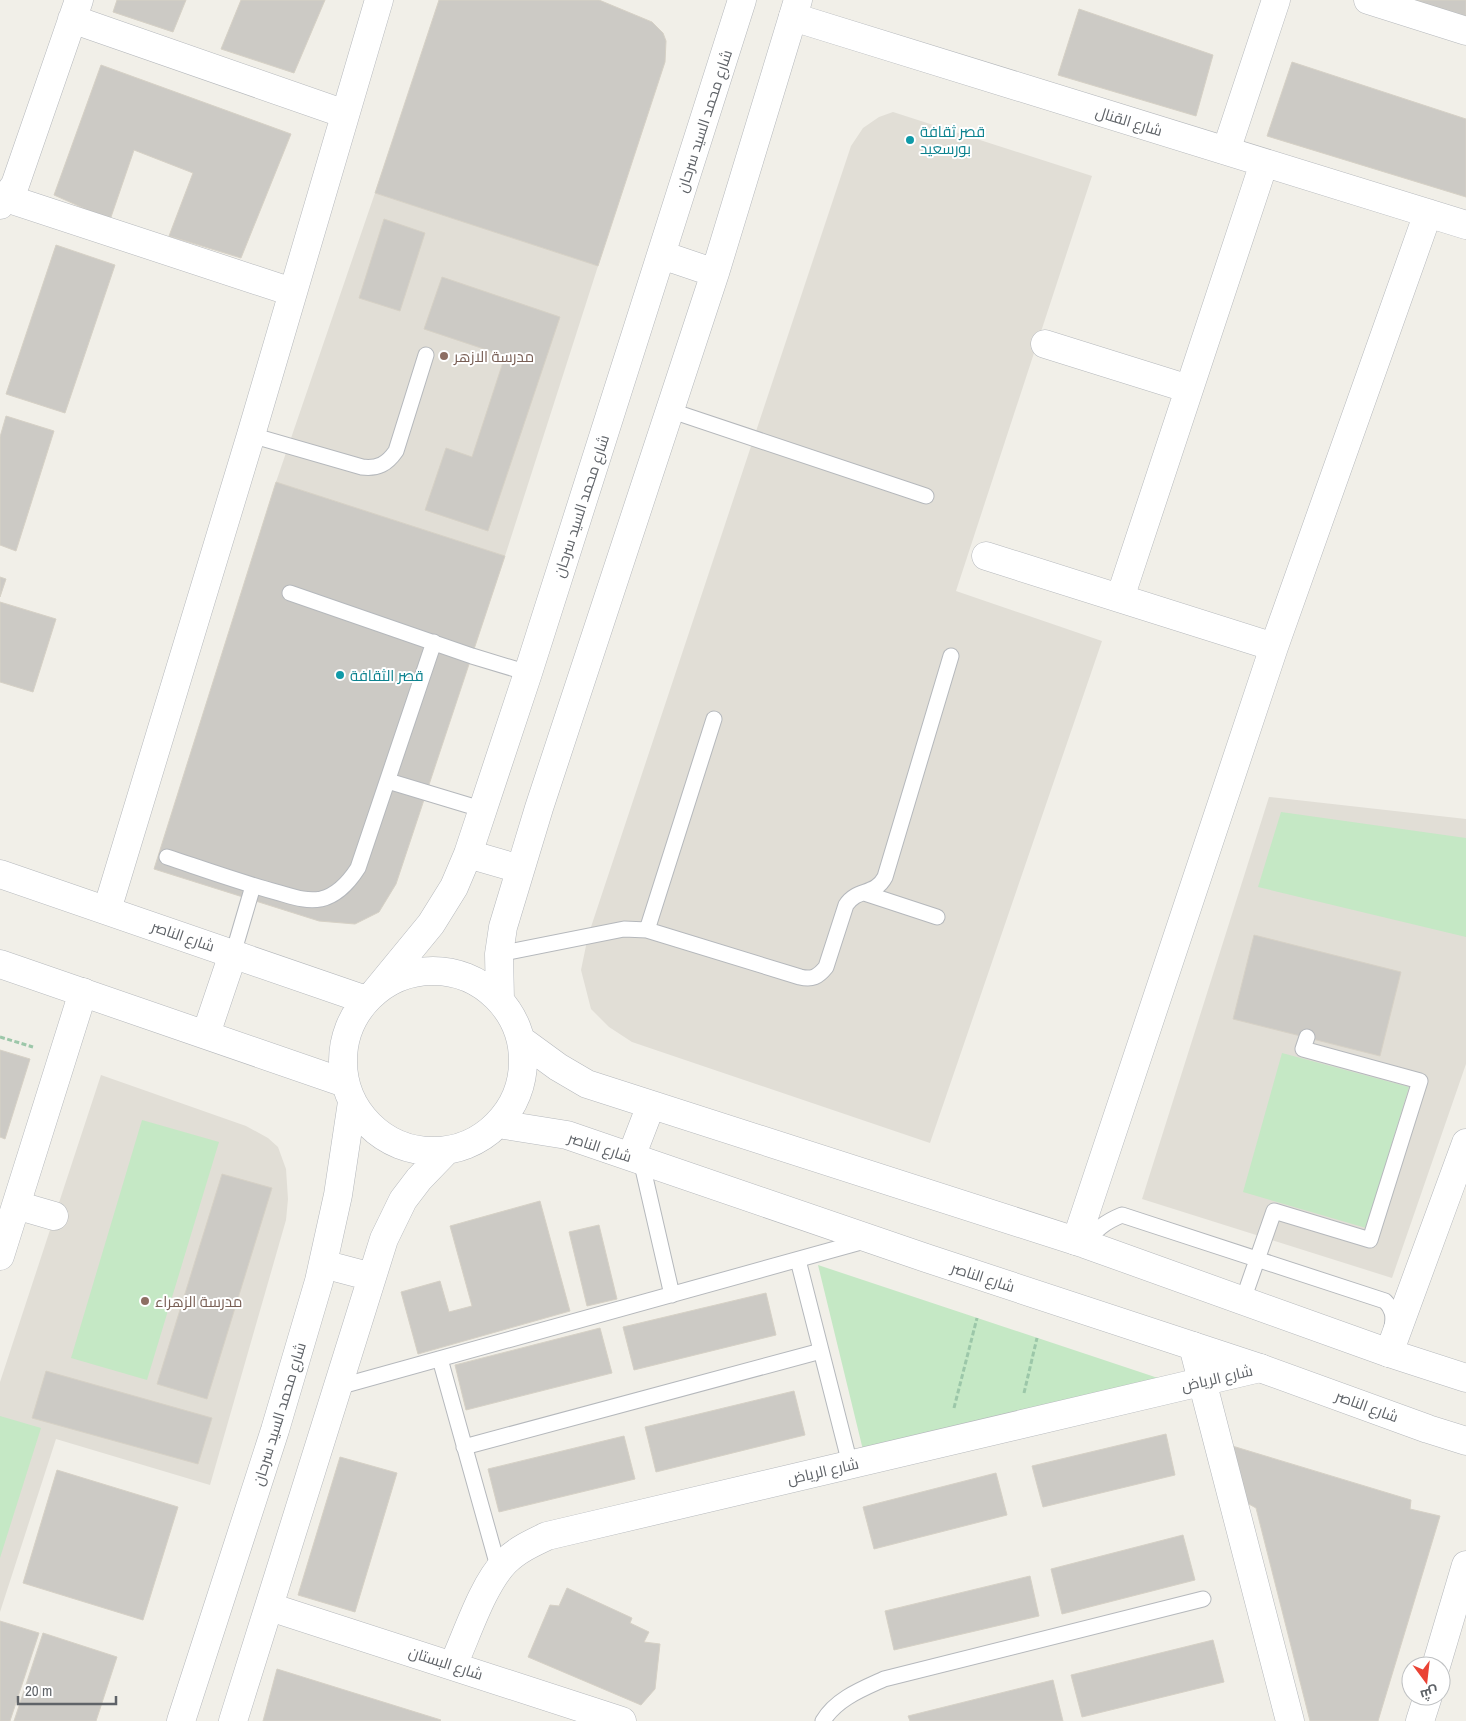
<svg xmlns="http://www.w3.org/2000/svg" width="1466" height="1721" font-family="'Archivo Narrow',Cairo,sans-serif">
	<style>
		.education { fill: #e1ded6 }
		.green { fill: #c5e8c5 }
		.building { fill: #cccac5; stroke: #d6d1c6 }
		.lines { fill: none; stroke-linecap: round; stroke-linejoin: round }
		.service-casing { stroke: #b5b8bc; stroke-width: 17 }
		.minor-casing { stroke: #b5b8bc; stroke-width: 29 }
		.tertiary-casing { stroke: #b5b8bc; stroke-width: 29 }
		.path { stroke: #9cc7a9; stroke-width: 3; stroke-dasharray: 5 2.5; stroke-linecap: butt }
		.service { stroke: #fff; stroke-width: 15 }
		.minor { stroke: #fff; stroke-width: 28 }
		.tertiary { stroke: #fff; stroke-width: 28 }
		.culture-dot { fill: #0f9aa8; stroke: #fff; stroke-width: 2 }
		.education-dot { fill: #8d6e63; stroke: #fff; stroke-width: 2 }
		.labels { text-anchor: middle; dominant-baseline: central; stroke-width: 4; stroke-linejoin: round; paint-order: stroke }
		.street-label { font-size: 15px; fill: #5f6368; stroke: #fff }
		.culture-label { font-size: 15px; fill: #0d838f; stroke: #fff; text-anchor: start }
		.education-label { font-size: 15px; fill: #785e54; stroke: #fff; text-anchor: start }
	</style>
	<rect width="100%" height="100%" fill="#f1efe8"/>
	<!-- education -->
	<path class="education" d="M893,112L1092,176L956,591L1102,641L930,1143L632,1042L609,1027L591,1009L581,970L588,936L851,146L863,128L879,117Z
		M375,193L598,266L505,556L276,482Z
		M1269,797L1466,819V1064L1392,1278L1142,1199Z
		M101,1075L246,1126L268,1138L278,1147L286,1169L288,1199L286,1220L210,1485L56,1439L0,1612V1382Z"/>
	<!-- green -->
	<path class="green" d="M1281,812L1466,838V937L1258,887Z
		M1282,1053L1409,1087L1366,1228L1243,1192Z
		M142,1120L219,1142L147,1380L71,1358Z
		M818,1265L1158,1378L863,1450Z
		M0,1416L41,1428L0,1558Z"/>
	<!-- building -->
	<path class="building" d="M117,0H186L173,32L113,12Z
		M241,0H325L294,73L221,49Z
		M439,0H599L652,22L663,33L666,41L665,62L598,266L375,193Z
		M1401,0H1466V19Z
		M1079,9L1213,55L1196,116L1058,75Z
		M1292,62L1466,119V197L1267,136Z
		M101,65L291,134L241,258L169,236L193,173L134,150L110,220L54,195Z
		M384,219L425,233L400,311L359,298Z
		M56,245L115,265L65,413L6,394Z
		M442,277L560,317L488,531L425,510L446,448L472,457L505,356L424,329Z
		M6,416L54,431L16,551L0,545V437Z
		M276,482L505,556L396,884L379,912L355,924L319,921L154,869Z
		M0,577L6,579L0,597Z
		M0,602L56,619L33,692L0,682Z
		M1254,935L1401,972L1380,1056L1233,1019Z
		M0,1050L30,1059L5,1139L0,1137Z
		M222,1174L272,1188L207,1399L157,1384Z
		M540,1201L570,1311L418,1354L401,1292L440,1281L449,1312L472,1306L450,1226Z
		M599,1225L617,1299L587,1306L569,1232Z
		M766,1293L776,1335L634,1370L623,1327Z
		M600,1328L612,1373L466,1410L455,1365Z
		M46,1371L212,1418L198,1464L32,1418Z
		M794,1391L805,1435L656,1472L645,1427Z
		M1166,1434L1175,1475L1043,1507L1032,1466Z
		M624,1436L635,1479L499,1512L488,1469Z
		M1229,1445L1411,1500L1410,1509L1440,1516L1378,1721H1310L1256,1508L1247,1503Z
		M340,1457L397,1473L355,1612L298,1595Z
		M57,1470L178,1507L143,1620L23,1583Z
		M996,1473L1007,1515L874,1549L863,1507Z
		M1183,1535L1195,1580L1062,1614L1051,1569Z
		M1030,1576L1039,1616L894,1650L885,1611Z
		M567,1588L632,1618L630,1623L649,1632L644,1642L660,1644L655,1689L641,1705L528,1657L550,1605L559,1606Z
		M0,1621L39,1633L10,1721H0Z
		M43,1633L117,1657L96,1721H14Z
		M1213,1640L1224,1682L1082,1717L1071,1675Z
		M277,1669L441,1720L440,1721H263Z
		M1053,1680L1063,1721H910L908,1716Z"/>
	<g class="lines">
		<defs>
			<path id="service" d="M669,410L926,496
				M251,435L362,467C378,469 387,464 396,451L426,355
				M290,593L472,656L528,673
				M388,781L484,810
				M167,857C203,869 239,882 276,892C291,896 305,902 321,899C338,895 349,882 358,868L434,642
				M864,893L937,917
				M647,930L714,719
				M233,954L253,886
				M499,954L624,929L647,930L800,977C812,980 818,977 826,967L846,905C857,888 875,896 885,877L951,656
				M641,1160L672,1295
				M1085,1244C1096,1229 1105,1222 1122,1215L1385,1301C1393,1309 1394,1316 1392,1327
				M798,1260L850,1464
				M1243,1300L1274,1211L1370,1240L1420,1081L1303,1049L1307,1037
				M440,1359L499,1570
				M338,1387L868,1240
				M464,1447L821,1351
				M823,1721C836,1699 862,1689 884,1679L1203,1599"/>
			<path id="minor" d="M1368,0L1466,31
				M793,17L1466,225
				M72,19L345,114
				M1226,151L1276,0
				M0,196L292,292
				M0,205L15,185L79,0
				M1045,344L1189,389
				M986,556L1274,647
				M1120,598L1264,163
				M107,910L251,435L379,0
				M16,1205L54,1216
				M1076,1241L1274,647L1428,213
				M0,1256L83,992
				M1193,1346L1290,1721
				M1389,1353L1466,1143
				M270,1607L622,1721
				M453,1665C467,1635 482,1586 505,1562C517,1550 532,1543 547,1536L1260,1368
				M1436,1666L1466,1565
				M1420,1721L1428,1696"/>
			<path id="tertiary" d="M662,255L715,273
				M468,854L520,869
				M0,874L366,1000
				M0,964L345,1083
				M343 1061a90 90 0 1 1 180 0a90 90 0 1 1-180 0Z
				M376,991L431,924L454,887L468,854L528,673L742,0
				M500,1000L499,954L503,927L539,808L715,273L798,0
				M206,1034L233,954
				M521,1040L558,1067L587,1084L1085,1244L1389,1353L1466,1378
				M498,1124L567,1135L926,1258L1260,1368L1428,1429L1466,1441
				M631,1157L651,1105
				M323,1264L372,1277
				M181,1721L275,1430L319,1281L338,1195L352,1102
				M233,1721L384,1239L403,1200L419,1179L447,1150"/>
		</defs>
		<!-- service casing -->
		<use href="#service" class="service-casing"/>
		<!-- minor casing -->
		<use href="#minor" class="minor-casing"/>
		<!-- tertiary casing -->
		<use href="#tertiary" class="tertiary-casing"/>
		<!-- path -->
		<path class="path" d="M0,1037L33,1047
			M1024,1393L1037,1338
			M954,1408L977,1318"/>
		<!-- service -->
		<use href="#service" class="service"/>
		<!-- minor -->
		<use href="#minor" class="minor"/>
		<!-- tertiary -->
		<use href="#tertiary" class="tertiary"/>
	</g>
	<!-- markers -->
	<g class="culture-dot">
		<circle cx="910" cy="140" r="5"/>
		<circle cx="340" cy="675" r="5"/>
	</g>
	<g class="education-dot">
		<circle cx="444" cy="356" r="5"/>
		<circle cx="145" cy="1301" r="5"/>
	</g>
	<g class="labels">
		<!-- street labels -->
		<g class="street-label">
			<text transform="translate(704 121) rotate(-72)">شارع محمد السيد سرحان</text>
			<text transform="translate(1129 121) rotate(17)">شارع القنال</text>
			<text transform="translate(581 506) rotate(-72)">شارع محمد السيد سرحان</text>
			<text transform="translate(183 936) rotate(19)">شارع الناصر</text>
			<text transform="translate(600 1147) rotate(18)">شارع الناصر</text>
			<text transform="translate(983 1277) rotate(18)">شارع الناصر</text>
			<text transform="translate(1217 1378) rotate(-13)">شارع الرياض</text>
			<text transform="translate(1367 1406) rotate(20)">شارع الناصر</text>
			<text transform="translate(279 1414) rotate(-73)">شارع محمد السيد سرحان</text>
			<text transform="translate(823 1471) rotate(-13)">شارع الرياض</text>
			<text transform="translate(446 1663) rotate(18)">شارع البستان</text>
		</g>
		<!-- culture labels -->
		<g class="culture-label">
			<text x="920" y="131">قصر ثقافة<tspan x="920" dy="17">بورسعيد</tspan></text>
			<text x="350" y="675">قصر الثقافة</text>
		</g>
		<!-- education labels -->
		<g class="education-label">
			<text x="454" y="356">مدرسة الازهر</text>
			<text x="155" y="1301">مدرسة الزهراء</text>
		</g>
	</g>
	<!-- north arrow -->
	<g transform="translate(1426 1681) rotate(165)"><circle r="24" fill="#ffffff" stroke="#bfc1c3"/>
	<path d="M0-4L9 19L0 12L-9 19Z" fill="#ea4335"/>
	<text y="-8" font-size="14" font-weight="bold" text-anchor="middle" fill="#5f6368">ش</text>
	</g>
	<!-- scale -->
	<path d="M18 1696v8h98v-8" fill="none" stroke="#5f6368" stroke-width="2.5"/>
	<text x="25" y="1696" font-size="15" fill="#5f6368" stroke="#ffffff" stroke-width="4" paint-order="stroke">20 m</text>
</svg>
